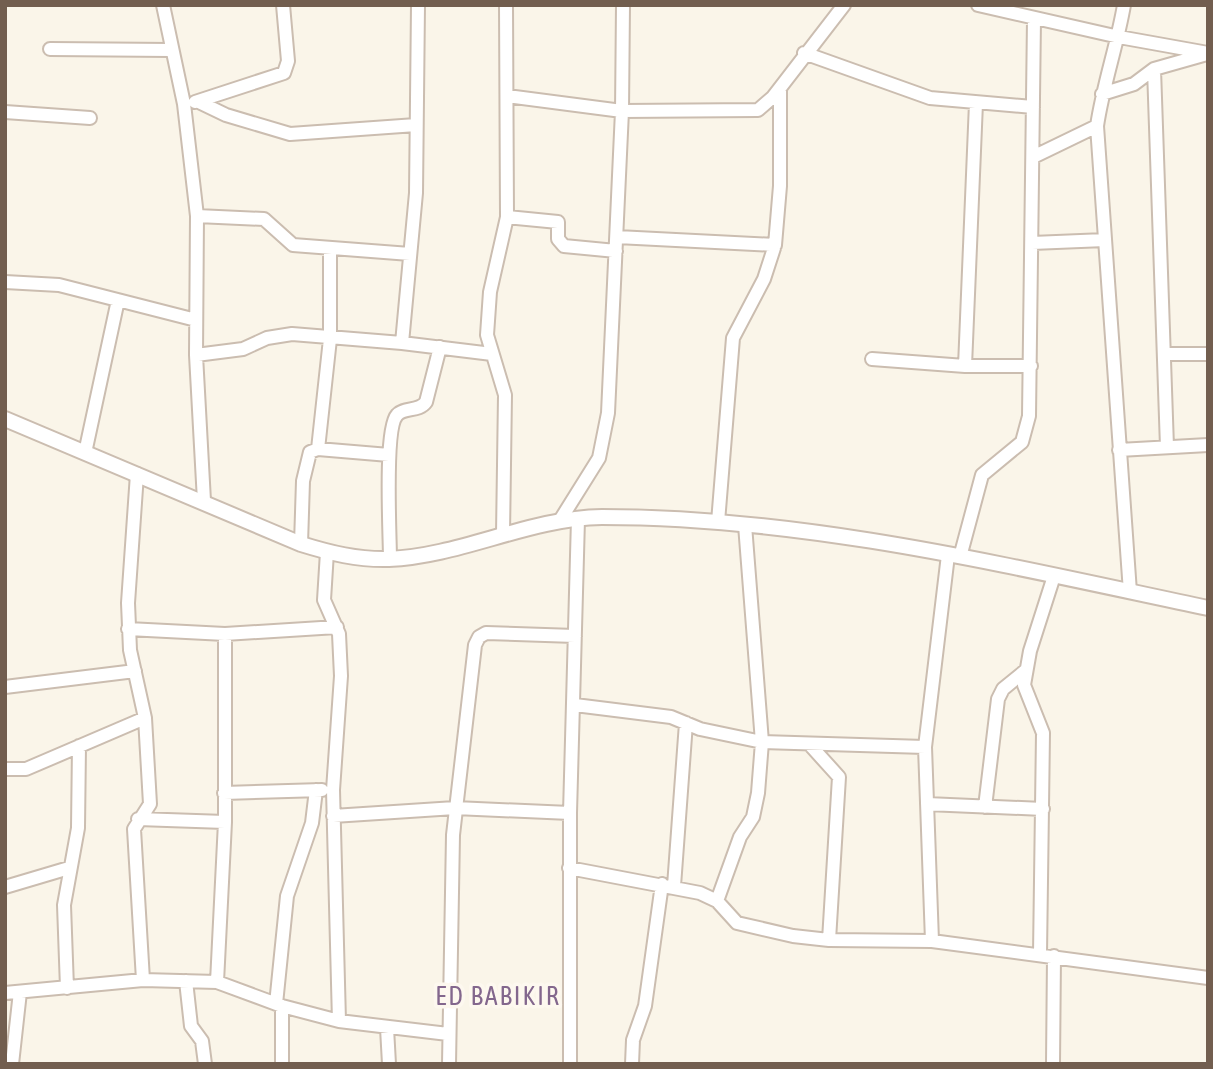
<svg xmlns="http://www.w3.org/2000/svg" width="1213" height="1069" font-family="'Asap Condensed',sans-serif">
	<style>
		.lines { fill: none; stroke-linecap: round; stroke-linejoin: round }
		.minor-casing { stroke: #cbbdb0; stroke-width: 16 }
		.tertiary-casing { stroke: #cbbdb0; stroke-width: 18 }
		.minor { stroke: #fff; stroke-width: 12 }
		.tertiary { stroke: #fff; stroke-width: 14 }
		.labels { text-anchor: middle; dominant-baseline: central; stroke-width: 7; stroke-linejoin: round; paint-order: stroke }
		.quarter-label { font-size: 26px; letter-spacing: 2px; fill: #83678d; stroke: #fdf8ef }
	</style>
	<rect width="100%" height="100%" fill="#faf5e9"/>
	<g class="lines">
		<defs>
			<path id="minor" d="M163,5L184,104L197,216L196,355L204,501
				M978,5L1119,37L1208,53
				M1124,5C1117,46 1103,85 1097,126L1130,592
				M50,49L171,50
				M804,53L930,98L1033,107
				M1154,69L1167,447
				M1102,94L1134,84L1154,69L1207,54
				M507,96L622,111L758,110L773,97L844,5
				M195,102L284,73L288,61L283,5
				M199,102L226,115L290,134L416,125
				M5,112L90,118
				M1033,157L1097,126
				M197,216L264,219L293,245L410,254
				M507,217L558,222V239L564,246L616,251
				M617,237L775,245
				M1032,243L1105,240
				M5,282L59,285L196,320
				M402,343L416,193L418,5
				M1166,354H1208
				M196,355L243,349L267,338L292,334L402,343L492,354
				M872,359L965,366H1031
				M965,366L976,103
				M318,449L330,339V249
				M1119,450L1208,445
				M85,453L118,300
				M137,474L128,603L130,650L145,718L150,804L134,829L143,980
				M559,522L599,458L608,413L622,111L623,5
				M718,522L733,338L764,279L775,245L780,186V88
				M503,534L505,395L487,335L490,292L507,217L506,5
				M301,544L303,481L310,452L318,449L389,455
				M327,552L324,600L339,634L341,676L333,790L339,1021
				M960,557L982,475L1022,442L1029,416L1034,19
				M390,559C390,536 384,429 397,415C404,407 419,412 426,402L440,347
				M128,629L225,634L337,627
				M5,687L135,671
				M575,705L671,717L700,729L762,742L925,747
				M811,746L839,777L829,940
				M5,769H26L145,718
				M224,793L322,790
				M927,804L1043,809
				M985,807L998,699L1003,689L1025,671
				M333,816L455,808L570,813
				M138,819L225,822
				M569,868L700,893L717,901L737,923L793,936L829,940L932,941L1208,978
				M674,886L686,723
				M5,887L69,868
				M717,901L740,837L753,817L758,793L762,742L745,525
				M932,941L925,747L948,555
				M1040,954L1043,733L1024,685L1030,651L1054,576
				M186,981L191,1026L202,1041L205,1064
				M217,982L225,822V634
				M67,988L64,905L78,828L79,746
				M5,993L143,980L217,982L282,1006L339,1021L448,1034
				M276,1004L287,896L312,823L316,790
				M387,1028L389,1064
				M12,1064L20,992
				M282,1064V1006
				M449,1064L453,835L475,645L479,637L486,633L575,636
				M570,1064V813L578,519
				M632,1064L633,1040L645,1006L662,884
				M1053,1064L1054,956"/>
			<path id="tertiary" d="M5,419L301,544C330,553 358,560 389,559C461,556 529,518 602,517C807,517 1008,566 1208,608"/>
		</defs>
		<!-- minor casing -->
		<use href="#minor" class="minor-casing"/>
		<!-- tertiary casing -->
		<use href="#tertiary" class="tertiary-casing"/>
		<!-- minor -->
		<use href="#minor" class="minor"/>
		<!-- tertiary -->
		<use href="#tertiary" class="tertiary"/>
	</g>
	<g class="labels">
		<!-- quarter labels -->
		<g class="quarter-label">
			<text x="498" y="996">ED BABIKIR</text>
		</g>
	</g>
	<!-- border -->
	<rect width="1213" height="1069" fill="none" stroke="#725e4f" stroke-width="14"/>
</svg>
